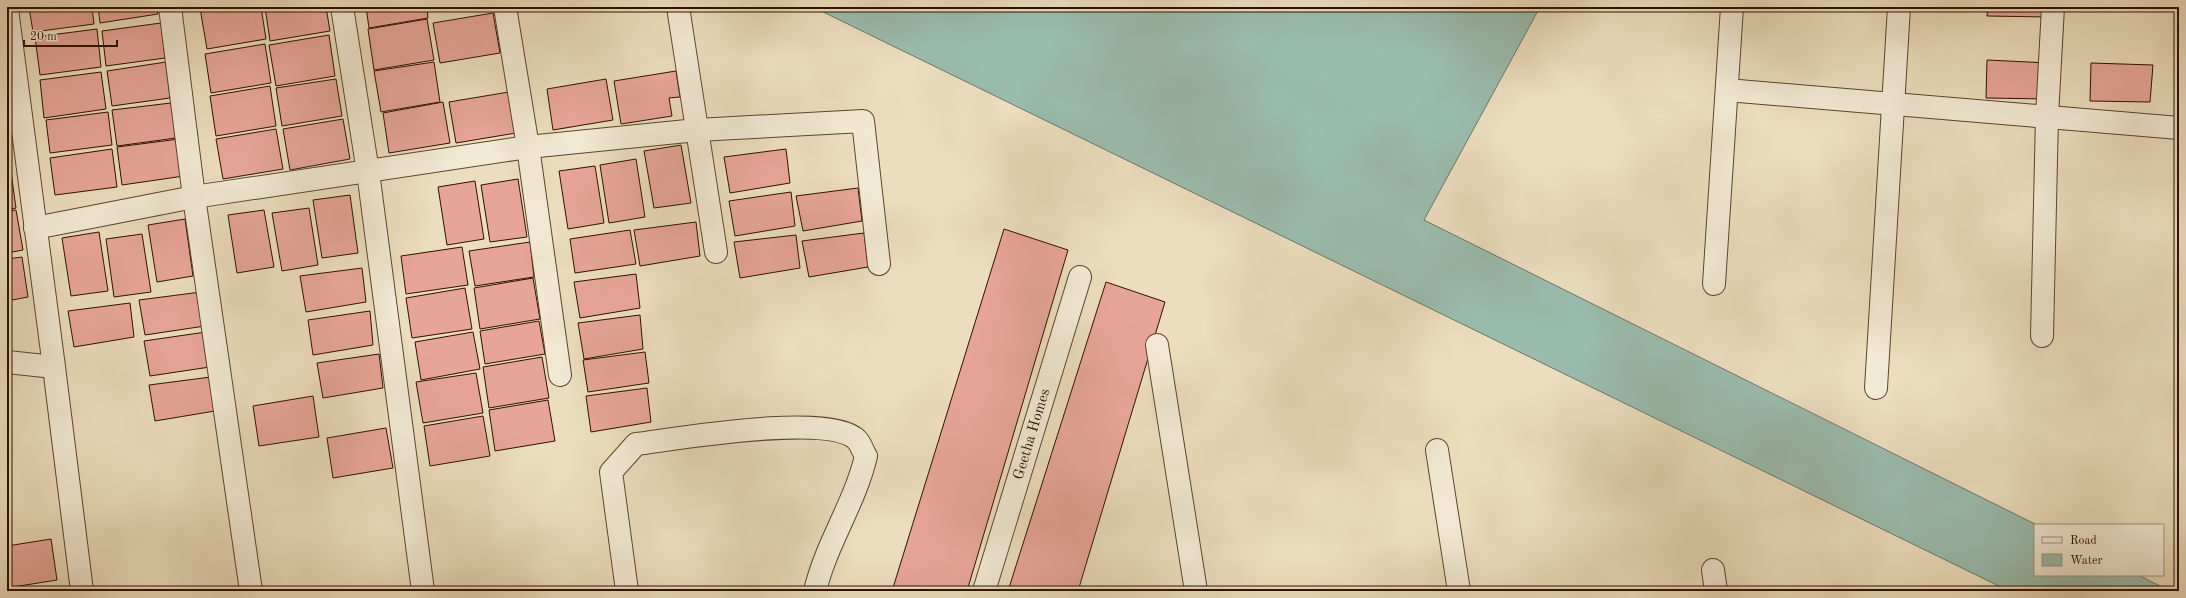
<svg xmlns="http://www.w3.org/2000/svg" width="2186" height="598" font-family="'Old Standard TT',serif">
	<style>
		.water { fill: #99bcad; stroke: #6e7768 }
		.building { fill: #e7a599; stroke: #2e1000 }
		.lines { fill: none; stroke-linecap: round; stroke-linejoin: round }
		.minor-casing { stroke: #5d432f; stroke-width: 24 }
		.minor { stroke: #f2e9d4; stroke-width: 22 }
		.labels { text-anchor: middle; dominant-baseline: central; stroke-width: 3; stroke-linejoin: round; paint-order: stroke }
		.street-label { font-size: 15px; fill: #2e1000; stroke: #f2e9d4 }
	</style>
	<rect width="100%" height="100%" fill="#ebddbd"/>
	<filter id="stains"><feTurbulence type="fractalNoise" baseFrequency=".005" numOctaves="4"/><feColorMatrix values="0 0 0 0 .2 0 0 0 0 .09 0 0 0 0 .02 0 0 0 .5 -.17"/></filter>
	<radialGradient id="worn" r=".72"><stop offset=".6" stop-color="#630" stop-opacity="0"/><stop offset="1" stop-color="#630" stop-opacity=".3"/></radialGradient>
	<!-- water -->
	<path class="water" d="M813,7H1540L1424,220L2037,525H2035V575H2138L2170,591H2009Z"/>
	<!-- building -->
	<path class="building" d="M29,7H92L94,24L33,32Z
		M98,7H157L158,14L100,23Z
		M206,7H261L266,39L207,49L200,8Z
		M265,7H326L330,31L270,41Z
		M366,7H427L428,18L369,28Z
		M1835,7H1881V8Z
		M1988,7H2048V17L1987,16Z
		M493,13L500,53L440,63L433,23Z
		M427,19L434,60L374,70L368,29Z
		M161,23L165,58L106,66L102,31Z
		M97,29L101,67L40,75L35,37Z
		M329,35L335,76L276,86L269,45Z
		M265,44L271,83L211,93L205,54Z
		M1987,60L2049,63L2047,99L1986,98Z
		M166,62L170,98L112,106L107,71Z
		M434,62L440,102L381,112L374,71Z
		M2091,63L2153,65L2150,102L2090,101Z
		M676,71L680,97L669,98L672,116L621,124L614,81Z
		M101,72L106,109L44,118L40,80Z
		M336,79L342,116L282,126L276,88Z
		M606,79L613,120L553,130L547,89Z
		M270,86L276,126L216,136L210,96Z
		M509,92L516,133L456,143L449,102Z
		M443,102L450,143L389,153L383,113Z
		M171,103L176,138L117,146L112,110Z
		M108,112L112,145L50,153L46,120Z
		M343,119L350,159L290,170L283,129Z
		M276,129L283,169L223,179L216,139Z
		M179,139L184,176L122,185L117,147Z
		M681,145L691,203L654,208L644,151Z
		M7,146L11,170H7Z
		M112,149L117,187L55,195L50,158Z
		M786,149L790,183L730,193L724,157Z
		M636,159L645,217L609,223L600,165Z
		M595,166L604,223L568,229L559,171Z
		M11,172L16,208L7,210V173Z
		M518,179L527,237L490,242L481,185Z
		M475,181L484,239L447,245L438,187Z
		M858,188L862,221L803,231L796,196Z
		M791,192L795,226L735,236L729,201Z
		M350,195L358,253L322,258L313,200Z
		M309,208L318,265L282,271L272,213Z
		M16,210L23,250L7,253V211Z
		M264,210L274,267L237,273L228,215Z
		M185,219L193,276L157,282L148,225Z
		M696,222L700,256L640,266L634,230Z
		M1004,229L1068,250L967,591H892Z
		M630,230L636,264L575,273L570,239Z
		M99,232L108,291L71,296L62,238Z
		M864,233L868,267L809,277L802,241Z
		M142,234L151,292L114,297L106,239Z
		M796,235L800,268L740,278L734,242Z
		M530,242L534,277L475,286L469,251Z
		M462,247L468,285L406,294L401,256Z
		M22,257L28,297L7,301V259Z
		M362,268L366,302L306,312L300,276Z
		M636,274L640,308L580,318L574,282Z
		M533,278L540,319L480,329L474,288Z
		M1106,282L1165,302L1078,591H1008Z
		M465,288L472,329L412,338L406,298Z
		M201,292L205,326L145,335L139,300Z
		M130,303L134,337L74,347L68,311Z
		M370,311L373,345L313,355L308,320Z
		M640,315L643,349L584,359L578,323Z
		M539,321L545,354L485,364L480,331Z
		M206,332L210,367L150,376L144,341Z
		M473,332L480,369L421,380L415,342Z
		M645,352L649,383L588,392L583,360Z
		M379,354L383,388L323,398L317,363Z
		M542,357L549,398L489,408L483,367Z
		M476,373L483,413L423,423L416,382Z
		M211,377L215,411L155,421L149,385Z
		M647,388L651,422L591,432L586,396Z
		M313,396L319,437L259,446L253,406Z
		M548,400L555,441L495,451L489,410Z
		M483,416L490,456L430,466L424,426Z
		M386,428L393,468L333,478L327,438Z
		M51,539L57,580L7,588V546Z"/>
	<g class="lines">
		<defs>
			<g id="minor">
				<path d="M170,7L194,197L251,591"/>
				<path d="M342,7L368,172L423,591"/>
				<path d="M505,7L528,147L560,375"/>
				<path d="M678,7L716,252"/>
				<path d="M7,9L54,367"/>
				<path d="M1727,90L2179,128"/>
				<path d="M35,228L194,197L528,147L697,130L863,121L879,264"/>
				<path d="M1714,284L1732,7"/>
				<path d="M2042,336L2047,116L2053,7"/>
				<path d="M1157,345L1196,591"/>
				<path d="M7,362L54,367L82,591"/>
				<path d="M1876,388L1899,7"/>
				<path d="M1437,450L1459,591"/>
				<path d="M1713,570L1716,591"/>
				<path d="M627,591L611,472L636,444C676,439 830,412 857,440C861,444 863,452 866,456C855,503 826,544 815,591"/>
				<path id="s1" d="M984,591L1080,277"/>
			</g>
		</defs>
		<!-- minor casing -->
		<use href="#minor" class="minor-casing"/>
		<!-- minor -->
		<use href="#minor" class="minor"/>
	</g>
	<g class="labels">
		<!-- street labels -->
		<g class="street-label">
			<text stroke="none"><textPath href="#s1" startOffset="164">Geetha Homes</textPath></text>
		</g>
	</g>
	<!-- margin -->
	<rect width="2186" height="598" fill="none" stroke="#ebddbd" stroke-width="24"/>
	<rect x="8" y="8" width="2170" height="582" fill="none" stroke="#2e1000" stroke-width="2"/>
	<rect x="12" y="12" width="2162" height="574" fill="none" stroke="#2e1000"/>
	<!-- legend -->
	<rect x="2034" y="524" width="130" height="52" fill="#f2e9d4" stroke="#a4927f"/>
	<rect x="2042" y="537" width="20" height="6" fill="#f2e9d4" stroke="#a4927f"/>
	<text x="2070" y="544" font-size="12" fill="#2e1000">Road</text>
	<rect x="2042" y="554" width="20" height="12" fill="#99bcad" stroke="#a4927f"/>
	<text x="2070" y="564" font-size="12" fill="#2e1000">Water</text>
	<!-- scale -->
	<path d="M24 40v6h93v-6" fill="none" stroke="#2e1000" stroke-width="2"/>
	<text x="30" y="40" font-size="12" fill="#2e1000" stroke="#f2e9d4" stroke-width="3" paint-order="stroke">20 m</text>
	<rect width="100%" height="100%" filter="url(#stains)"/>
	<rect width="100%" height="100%" fill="url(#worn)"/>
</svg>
